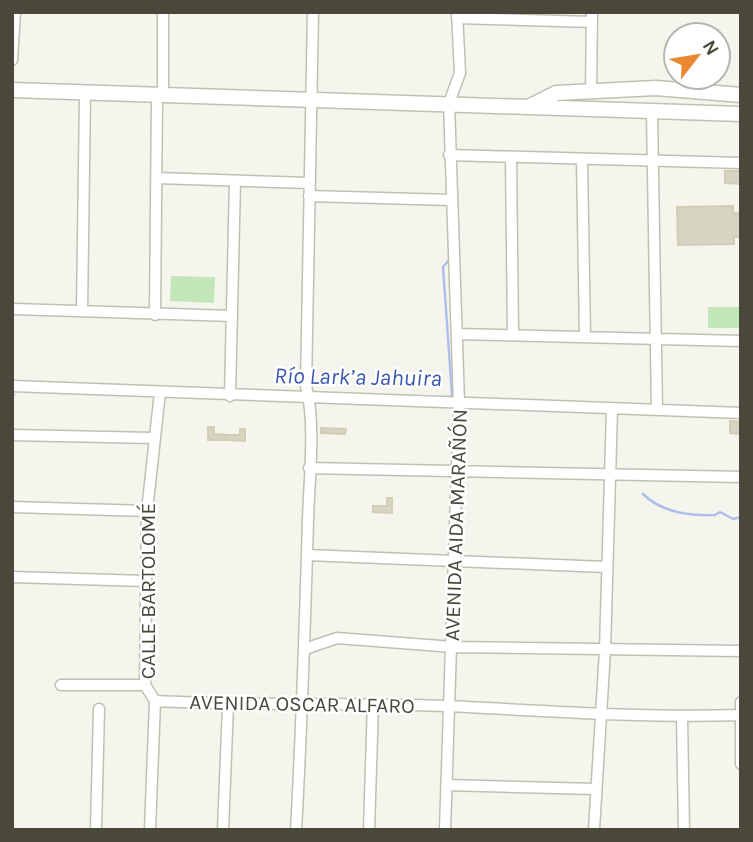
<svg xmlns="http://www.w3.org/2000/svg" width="753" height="842" font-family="Karla,sans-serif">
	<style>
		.green { fill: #c3e6b9 }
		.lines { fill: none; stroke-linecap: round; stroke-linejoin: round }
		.stream { stroke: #afbfec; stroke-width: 2.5 }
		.building { fill: #d6d5c3; stroke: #d0cfb6; stroke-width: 2 }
		.minor-casing { stroke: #c0c0b0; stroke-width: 13 }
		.tertiary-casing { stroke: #c0c0b0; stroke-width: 17 }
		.minor { stroke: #fff; stroke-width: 10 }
		.tertiary { stroke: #fff; stroke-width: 14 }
		.labels { text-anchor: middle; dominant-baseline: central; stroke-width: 5; stroke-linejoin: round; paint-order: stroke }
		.street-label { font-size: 21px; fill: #49483a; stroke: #fff }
		.water-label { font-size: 23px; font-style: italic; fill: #3a57af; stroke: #fff }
	</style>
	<rect width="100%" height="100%" fill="#f5f5ed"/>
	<!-- green -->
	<path class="green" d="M171,276L215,277L214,303L170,301Z
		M708,307H741V328H708Z"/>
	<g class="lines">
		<!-- stream -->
		<path class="stream" d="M458,223V241
			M12,396L14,395
			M449,398L452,395L443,267L450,259
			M643,494C662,513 690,516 715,515L720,512L733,519L741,517"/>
	</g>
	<!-- building -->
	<path class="building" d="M725,171H741V184L725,183Z
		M733,206V213H740V237H734V244L678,245L677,207Z
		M730,421L741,422V434L730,433Z
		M208,427H214V434L227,435V440H208Z
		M321,428L346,429L345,434L321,433Z
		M240,429H245V441L227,440V435H240Z
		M387,498H392V513L373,512V506H387Z"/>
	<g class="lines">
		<defs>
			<path id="minor" d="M457,18L592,22
				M12,60L15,12
				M591,92L592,12
				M163,97V12
				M652,112L657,410
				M449,155L741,163
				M511,157L513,335
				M582,159L585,337
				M157,178L309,183
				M309,196L452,200
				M15,309L232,316
				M82,311L85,95
				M155,315L157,97
				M457,334L741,341
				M12,386L741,413
				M230,396L235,181
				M12,435L153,438
				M309,468L741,477
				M12,507L147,511
				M307,555L606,567
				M12,577L146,581
				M305,649L337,638L453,647L741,651
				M61,685H145
				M155,701C253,706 351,702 448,706C547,711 641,718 741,715
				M741,702V764
				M682,718L684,830
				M446,785L595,789
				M96,830L99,709
				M150,830L155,701L145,685L147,511L160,392
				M223,830L228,705
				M296,830C302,726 305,623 308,520C309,480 316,424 306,386L313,12
				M369,830L373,704
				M445,830L459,403L449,103L460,73L457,12
				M594,830L605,650L612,409"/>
			<path id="tertiary" d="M12,90L741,114
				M532,105L556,93L656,88L741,95"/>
		</defs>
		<!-- minor casing -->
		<use href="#minor" class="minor-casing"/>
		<!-- tertiary casing -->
		<use href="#tertiary" class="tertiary-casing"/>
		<!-- minor -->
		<use href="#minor" class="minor"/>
		<!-- tertiary -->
		<use href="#tertiary" class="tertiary"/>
	</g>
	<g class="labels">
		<!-- street labels -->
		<g class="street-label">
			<text transform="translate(456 525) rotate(-88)">AVENIDA AIDA MARAÑÓN</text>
			<text transform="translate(148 591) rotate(-90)">CALLE BARTOLOMÉ</text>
			<text transform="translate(302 704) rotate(1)">AVENIDA OSCAR ALFARO</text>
		</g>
		<!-- water labels -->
		<g class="water-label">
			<text transform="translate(358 377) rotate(1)">Río Lark’a Jahuira</text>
		</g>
	</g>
	<!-- border -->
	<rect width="753" height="842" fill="none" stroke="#49483a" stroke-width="28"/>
	<!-- north arrow -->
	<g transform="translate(697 56) rotate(59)"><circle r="33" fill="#ffffff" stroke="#b6b6b0" stroke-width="2"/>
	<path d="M0-5L12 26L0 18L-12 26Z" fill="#ea882f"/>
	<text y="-10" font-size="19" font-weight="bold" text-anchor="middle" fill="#49483a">N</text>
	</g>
</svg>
